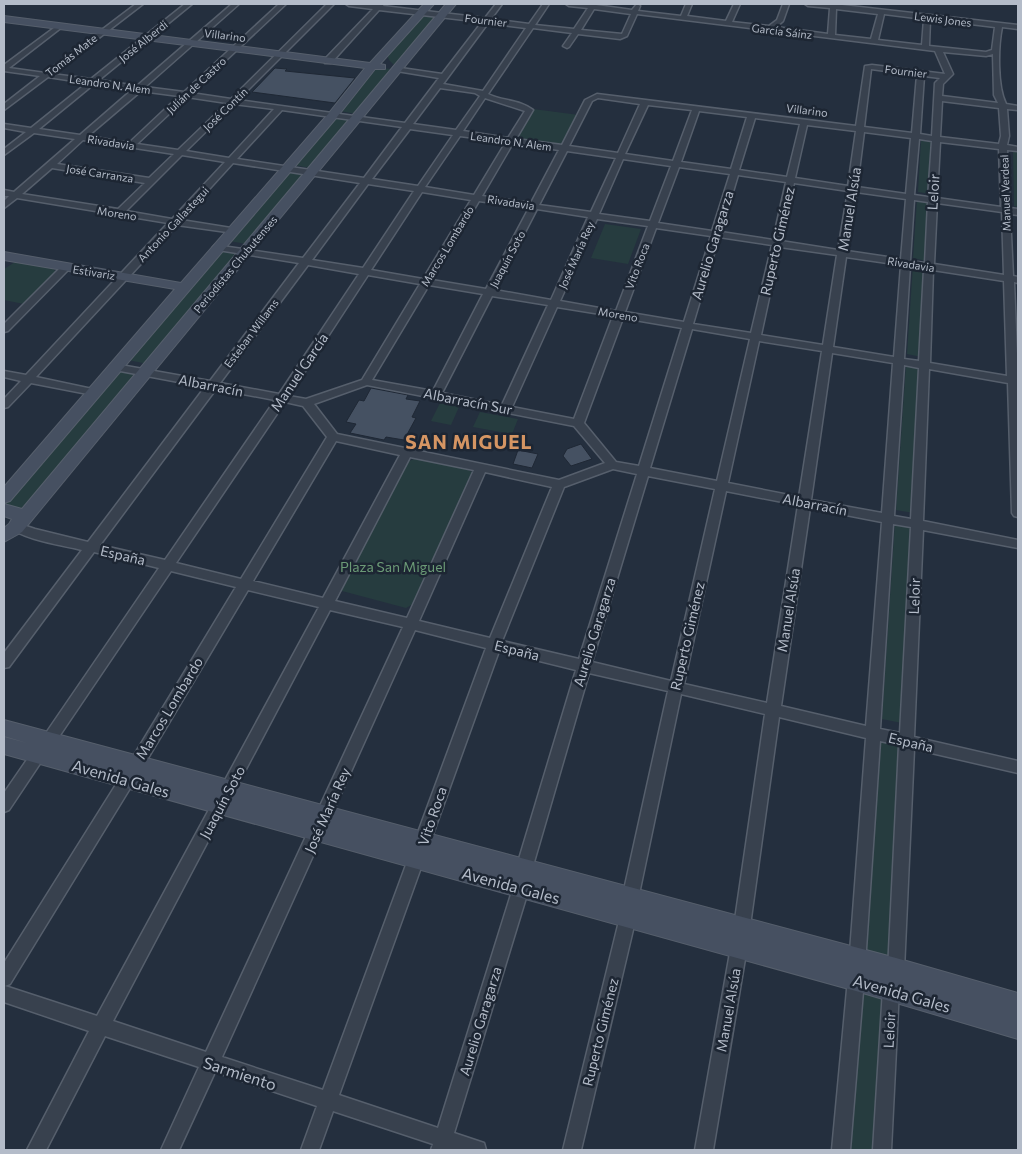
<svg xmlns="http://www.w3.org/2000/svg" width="1022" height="1154" font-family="Commissioner,sans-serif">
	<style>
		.green { fill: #263c3f }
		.building { fill: #455162; stroke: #1f2835 }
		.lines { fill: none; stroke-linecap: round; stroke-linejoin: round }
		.street-casing { stroke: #565f6c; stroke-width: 3 }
		.secondary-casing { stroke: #565f6c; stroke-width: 2 }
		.street { fill: #38414e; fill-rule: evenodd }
		.secondary { fill: #465061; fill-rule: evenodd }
		.labels { text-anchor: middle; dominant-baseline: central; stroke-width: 5; stroke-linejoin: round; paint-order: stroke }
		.far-street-label { font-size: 11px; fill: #b4bcc9; stroke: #1d2633 }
		.street-label { font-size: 14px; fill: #b4bcc9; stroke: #1d2633 }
		.park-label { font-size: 14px; fill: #6b9a76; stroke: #1d2633 }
		.near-street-label { font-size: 16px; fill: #b4bcc9; stroke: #1d2633 }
		.district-label { font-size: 19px; font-weight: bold; letter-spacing: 1px; fill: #d59563; stroke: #1d2633 }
	</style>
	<rect width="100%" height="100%" fill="#242f3e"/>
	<!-- green -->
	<path class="green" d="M424,14L437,15L395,66L389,60L387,55Z
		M377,68L392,69L356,114L340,111Z
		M533,109L579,115L563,144L516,138Z
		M336,115L352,117L310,168L294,165Z
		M921,140L933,141L931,194L918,192Z
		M1013,150H1018V207L1014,206Z
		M288,171L305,173L247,244L229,241Z
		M917,200L930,201L926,261L913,258Z
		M605,224L641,229L628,264L591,258Z
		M221,251L239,254L148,364L128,360Z
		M15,262L53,269L57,273L24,304L4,300V269Z
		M913,265L927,268L922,357L907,354Z
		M906,365L921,368L914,513L896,510Z
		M118,370L139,373L24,513L15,507L4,508V505Z
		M440,403L459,407L451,425L431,421Z
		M480,412L518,419L512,434L473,427Z
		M416,458L466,469L472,472L473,477L415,603L406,608L342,591V587L407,462Z
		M895,522L913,525L902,723L882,719Z
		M881,742L901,747L890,958L866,952Z
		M860,987L885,994L876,1150H849Z"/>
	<!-- building -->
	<path class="building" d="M275,68L287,69L285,71L355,78L335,103L252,92Z
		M371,388L408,395L406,399L420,401L412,417L416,418L404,440L386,437L384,440L350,433L356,424L346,422L359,400L364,401Z
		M581,444L592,459L571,466L563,456L567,449Z
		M518,450L538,454L532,468L513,464Z"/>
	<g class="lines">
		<defs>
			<path id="street" d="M136,4H143L52,74L91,79L185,4H192L99,80L137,86L232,4H239L145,87L184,92L279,4H286L191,93L231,99L327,4H334L238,100L405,123L439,78L397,71L393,69L394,67L442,74L482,22L379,10L331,63H325V59L373,9L349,6L346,4L376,5L384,4L383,6L485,18L496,4H502L491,19L529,24L543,4H549L535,25L574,29L588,8L569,6L566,4H597L596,5L632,10L637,4L640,6L638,11L681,16L686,4H692L687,16L726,21L734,4H740L732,22L769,26L777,20L783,4H789L783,21L776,27L828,34L830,8L808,6L805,4H833L1018,25V29L1002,27C998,47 997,86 1006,104L1018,106V110L1007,109L1009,136L1007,145L1018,147V151L1007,150L1010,208L1018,209V215L1010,214L1013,276L1018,277V283L1014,282L1018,378V517L1014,516L1012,513L1008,383L929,369L923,521L1018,540V548L923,530L914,737L1018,761V773L914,749L904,970L899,989L891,1150H873L883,989L888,970L899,745L880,741L864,979L850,1150H832L848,979L866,738L779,717L747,947L713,1150H695L731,947L765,714L681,694L638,899L636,917L581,1150H563L620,917L622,899L668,691L589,673L532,869L529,888L454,1133L484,1143L486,1150H431L433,1144L333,1111L319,1150H301L317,1106L215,1072L179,1150H161L199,1067L105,1036L46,1150H27L89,1031L4,1002V963L122,775L236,587L171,571L54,744L49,746L44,744L42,740L44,736L159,568L94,552L9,667L4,668V653L82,550C67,546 19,539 11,527L17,523L35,529L88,542L205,387L115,370L110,367L111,365L115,364L210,381L299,263L218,250L213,247L215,245L303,258L360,183L233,163L181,220L231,228L234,229V233L177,225L36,377L97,390L98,392L97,394L93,395L31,383L8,407L4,408V399L21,381L4,377V371L26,375L168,223L17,198L4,208V201L9,196H4V190L14,192L75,139L34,133L4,155V149L26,132L4,128V124L31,128L87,83L48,77L4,110V104L40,76L4,71V65L58,25H62V27L9,68L45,73ZM594,9L631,14L622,34L581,30ZM836,9L878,14L871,39L835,35ZM637,14L935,51L945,74L872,65L865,66L856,126L597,94L585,100L562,145L516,139L533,110C521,100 502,101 488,94L533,28L572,33L563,46L567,48L569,47L578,34L620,39L627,36ZM884,14L924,19L922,45L878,40ZM930,19L995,27L992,50L986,52L929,46ZM488,23L526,28L483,91L443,84ZM943,52L986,56L993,54L994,95L998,103L942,96L943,84L953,74ZM871,69L917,75L912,133L864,127ZM924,76L940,78L935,83L932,136L920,134ZM94,84L133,89L80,135L39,129ZM440,88L475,93L480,96L456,130L413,124ZM141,91L179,96L129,143L88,136ZM187,97L227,103L178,150L137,144ZM485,98L525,111L508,138L463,131ZM598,98L640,104L618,153L569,146L592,101ZM942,101L999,108L1001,136L999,144L940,137ZM234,104L274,109L229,158L186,151ZM648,105L692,110L673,161L625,154ZM282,110L402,127L364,178L237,159ZM699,111L747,117L731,169L681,162ZM755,118L800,124L787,177L739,170ZM807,125L856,131L848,186L795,178ZM410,129L453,135L418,186L372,179ZM864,132L911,138L906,194L857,187ZM460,136L506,142L474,195L425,187ZM919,139L932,141L928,197L914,195ZM83,140L174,154L149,178L57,164ZM940,142L999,149L1001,207L937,198ZM513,143L559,150L531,203L482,196ZM567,151L616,158L591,212L539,205ZM182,155L225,162L172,219L126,211ZM623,159L671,166L650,221L599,214ZM679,167L730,174L712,231L658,223ZM52,168L145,183L118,209L22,194ZM738,175L786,182L773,240L721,232ZM794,183L848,191L838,250L781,241ZM368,184L414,191L363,268L312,260ZM422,192L471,200L423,279L371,270ZM856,192L906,199L901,259L847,251ZM914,200L928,202L925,263L910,261ZM479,201L529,208L486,289L432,280ZM937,203L1002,212L1004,275L934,264ZM537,209L588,217L551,300L495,290ZM597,219L648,226L616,311L560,301ZM656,228L711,236L684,322L625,312ZM719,237L772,245L751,333L693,324ZM780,247L837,255L823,345L761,335ZM846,257L901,265L894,357L833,347ZM308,265L359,274L279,394L220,383ZM910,266L924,269L919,361L904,359ZM933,270L1004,281L1007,376L930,363ZM368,275L420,284L362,380L306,399L289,396ZM429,285L483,294L433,391L372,380ZM492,296L548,305L502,405L442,393ZM557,307L613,316L574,419L512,407ZM623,318L682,328L639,466L616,462L584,423ZM692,329L750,339L717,481L650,468ZM759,341L822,351L799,497L728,483ZM832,353L893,363L882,513L811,500ZM904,365L919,368L911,519L894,516ZM367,385L574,426L605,463L559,480L337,434L314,404ZM216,389L275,400L165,560L100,545ZM285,402L303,406L327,437L241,579L176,563ZM336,441L400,455L323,598L253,581ZM410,457L474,470L407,618L335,601ZM613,469L637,474L579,659L502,641L564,487ZM485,472L552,487L490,638L419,621ZM648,476L715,489L671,681L592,662ZM726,491L798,505L767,703L684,684ZM810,508L882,522L866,726L781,706ZM893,524L911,527L900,733L880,729ZM248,590L319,607L97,1016L5,986L10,984L132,785ZM330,610L403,627L206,1052L113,1021ZM415,630L486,648L323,1090L222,1057ZM499,651L576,670L516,869L513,888L438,1128L339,1095Z
				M66,264L71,267L69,269L8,331L4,332V324L63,265Z
				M38,749L43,751L45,755L43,759L9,810L4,812V793L33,751Z"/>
			<path id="secondary" d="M424,4H434L380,64L385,65V69H375L337,117L10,501L4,503V487L175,289L4,260V252L181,283L329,113L365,68L4,22V16L370,63Z
				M446,4H456L22,532L4,542V528L9,524L12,519L4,516V504L22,509Z
				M4,720L896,958L1018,993V1039L856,991L4,754V737L27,743L4,736Z"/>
		</defs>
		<!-- street casing -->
		<use href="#street" class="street-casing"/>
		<!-- secondary casing -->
		<use href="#secondary" class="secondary-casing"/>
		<!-- street -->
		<use href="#street" class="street"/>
		<!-- secondary -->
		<use href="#secondary" class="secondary"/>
	</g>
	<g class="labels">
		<!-- far-street labels -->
		<g class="far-street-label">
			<text transform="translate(943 19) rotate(7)">Lewis Jones</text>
			<text transform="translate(486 20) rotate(7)">Fournier</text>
			<text transform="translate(782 31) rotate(7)">García Sáinz</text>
			<text transform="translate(225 35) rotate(7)">Villarino</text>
			<text transform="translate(143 41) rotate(-39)">José Alberdi</text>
			<text transform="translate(71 55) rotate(-38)">Tomás Mate</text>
			<text transform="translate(906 71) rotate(7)">Fournier</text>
			<text transform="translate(110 84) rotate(8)">Leandro N. Alem</text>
			<text transform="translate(196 85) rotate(-43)">Julián de Castro</text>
			<text transform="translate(225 109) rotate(-44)">José Contín</text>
			<text transform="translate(807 110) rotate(7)">Villarino</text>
			<text transform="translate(511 141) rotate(8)">Leandro N. Alem</text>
			<text transform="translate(111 142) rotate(9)">Rivadavia</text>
			<text transform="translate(100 173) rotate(9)">José Carranza</text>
			<text transform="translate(1005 193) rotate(-92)">Manuel Verdeal</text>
			<text transform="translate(511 202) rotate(9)">Rivadavia</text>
			<text transform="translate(117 213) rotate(9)">Moreno</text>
			<text transform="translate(173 224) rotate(-47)">Antonio Gallastegui</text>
			<text transform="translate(447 246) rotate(-59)">Marcos Lombardo</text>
			<text transform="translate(576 255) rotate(-66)">José María Rey</text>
			<text transform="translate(507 259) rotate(-62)">Juaquín Soto</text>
			<text transform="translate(235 264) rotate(-50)">Periodistas Chubutenses</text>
			<text transform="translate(911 264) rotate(9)">Rivadavia</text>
			<text transform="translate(637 266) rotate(-69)">Vito Roca</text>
			<text transform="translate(94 272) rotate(9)">Estivariz</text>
			<text transform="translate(618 314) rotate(10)">Moreno</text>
			<text transform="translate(251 333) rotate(-53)">Esteban Willams</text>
		</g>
		<!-- street labels -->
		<g class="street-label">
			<text transform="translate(933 192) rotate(-86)">Leloir</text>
			<text transform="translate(849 209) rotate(-81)">Manuel Alsúa</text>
			<text transform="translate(777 241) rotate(-77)">Ruperto Giménez</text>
			<text transform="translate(712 245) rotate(-73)">Aurelio Garagarza</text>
			<text transform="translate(299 372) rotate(-56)">Manuel García</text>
			<text transform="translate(211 385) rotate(11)">Albarracín</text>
			<text transform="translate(468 401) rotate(11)">Albarracín Sur</text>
			<text transform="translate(815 504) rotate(11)">Albarracín</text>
			<text transform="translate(123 555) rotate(13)">España</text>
			<text transform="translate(914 596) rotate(-88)">Leloir</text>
			<text transform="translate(788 610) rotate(-81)">Manuel Alsúa</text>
			<text transform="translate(594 632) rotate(-73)">Aurelio Garagarza</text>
			<text transform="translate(687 636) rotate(-77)">Ruperto Giménez</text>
			<text transform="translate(517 650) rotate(14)">España</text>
			<text transform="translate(169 708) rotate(-59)">Marcos Lombardo</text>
			<text transform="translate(911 742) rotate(13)">España</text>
			<text transform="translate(222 802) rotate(-62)">Juaquín Soto</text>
			<text transform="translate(327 810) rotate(-66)">José María Rey</text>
			<text transform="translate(432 816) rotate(-71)">Vito Roca</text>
			<text transform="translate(728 1010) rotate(-80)">Manuel Alsúa</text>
			<text transform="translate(480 1021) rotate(-73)">Aurelio Garagarza</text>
			<text transform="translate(889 1030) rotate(-87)">Leloir</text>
			<text transform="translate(600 1032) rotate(-76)">Ruperto Giménez</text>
		</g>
		<!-- park labels -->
		<g class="park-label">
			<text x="393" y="566">Plaza San Miguel</text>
		</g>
		<!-- near-street labels -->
		<g class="near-street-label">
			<text transform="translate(121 778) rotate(16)">Avenida Gales</text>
			<text transform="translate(511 885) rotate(15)">Avenida Gales</text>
			<text transform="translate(902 993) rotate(16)">Avenida Gales</text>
			<text transform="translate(240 1073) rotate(18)">Sarmiento</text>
		</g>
		<!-- district labels -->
		<g class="district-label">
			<text x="469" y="441">SAN MIGUEL</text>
		</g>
	</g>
	<!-- border -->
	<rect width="1022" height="1154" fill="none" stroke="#b4bcc9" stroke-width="10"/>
</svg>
